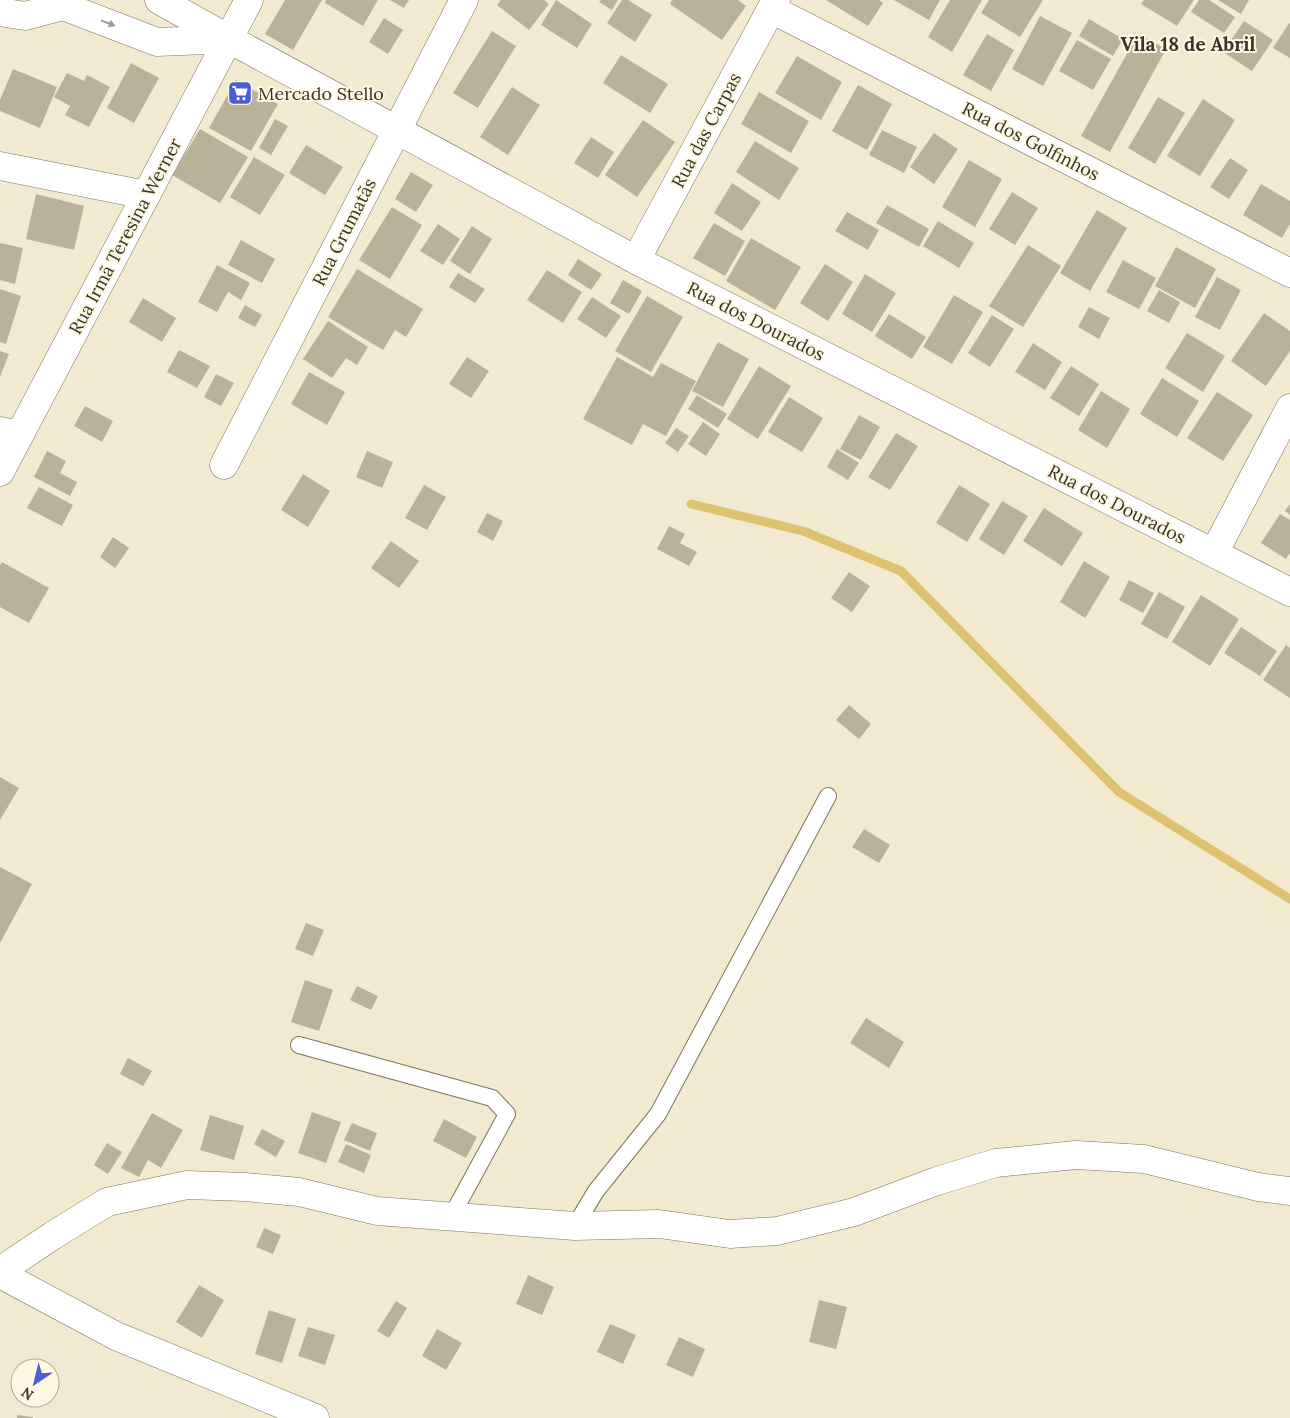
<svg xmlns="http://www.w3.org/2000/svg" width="1290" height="1418" font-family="Lora,serif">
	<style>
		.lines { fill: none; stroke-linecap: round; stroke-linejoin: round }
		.stream { stroke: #ddc36f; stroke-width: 9 }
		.building { fill: #b9b299 }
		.service-casing { stroke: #7c745d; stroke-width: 18 }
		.minor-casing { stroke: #7c745d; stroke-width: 29 }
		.tertiary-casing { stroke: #7c745d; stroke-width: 29 }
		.service { stroke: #fff; stroke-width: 16 }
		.minor { stroke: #fff; stroke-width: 28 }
		.tertiary { stroke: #fff; stroke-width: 28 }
		.oneway { fill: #9c9a95 }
		.labels { text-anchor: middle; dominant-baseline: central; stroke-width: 4; stroke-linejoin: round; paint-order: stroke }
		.poi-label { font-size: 18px; fill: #38352b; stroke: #fef7e2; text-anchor: start }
		.street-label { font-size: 18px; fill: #38352b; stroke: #fef7e2 }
		.neighbourhood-label { font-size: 19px; font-weight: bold; fill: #38352b; stroke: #fef7e2 }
	</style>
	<rect width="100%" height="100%" fill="#f2ead0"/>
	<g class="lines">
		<!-- stream -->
		<path class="stream" d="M691,504L803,531L901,571L1119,792L1290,899"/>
	</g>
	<!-- building -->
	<path class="building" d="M285,0H322L293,50L265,34Z
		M326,0H378L363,26L325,3Z
		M390,0H409L404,8Z
		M501,0H544L549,4L529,30L497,5Z
		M556,0L592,24L577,48L541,25Z
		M601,0H618L612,10L599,2Z
		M622,0H628L652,15L635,42L607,23Z
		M672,0H738L746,6L722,40L670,4Z
		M826,0H879L883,3L868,26Z
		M894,0H940L929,20Z
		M950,0H982L952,52L928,37Z
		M989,0H1043L1020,37L981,13Z
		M1144,0H1194L1177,26L1141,4Z
		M1199,0H1209L1235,17L1224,33L1191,12Z
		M1218,0H1249L1241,14Z
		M1040,16L1072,33L1043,86L1012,69Z
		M384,18L403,30L388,54L369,42Z
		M1089,19L1123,39L1113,56L1079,36Z
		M1244,21L1273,40L1252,71L1223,52Z
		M1289,23L1290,24V58L1273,48Z
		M492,31L516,46L478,108L453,93Z
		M987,34L1014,50L991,91L963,75Z
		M1138,34L1166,49L1110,152L1081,136Z
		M1077,40L1111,59L1093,90L1059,71Z
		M621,55L668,84L650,113L603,83Z
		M797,56L842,82L821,120L775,93Z
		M131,63L159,78L134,123L107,108Z
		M13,69L57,87L40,128L0,111V100Z
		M67,73L84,81L87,75L110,87L89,127L65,115L70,106L54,97Z
		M236,80L278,104L251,151L209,128Z
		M858,85L892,104L867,150L832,131Z
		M512,87L540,105L508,155L480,137Z
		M759,92L809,121L791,153L741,124Z
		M1158,97L1185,113L1155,164L1128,148Z
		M1203,99L1235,120L1200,176L1167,156Z
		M275,119L288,126L271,155L259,148Z
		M643,120L675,142L637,197L605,175Z
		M200,129L248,157L220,203L172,175Z
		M882,130L917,147L904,173L869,155Z
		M934,133L958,149L934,184L910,167Z
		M591,137L614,152L598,178L574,163Z
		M755,141L799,168L779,200L736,172Z
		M306,145L343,167L325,195L289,173Z
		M254,157L285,175L260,215L230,197Z
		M1230,158L1248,170L1229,199L1210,187Z
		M969,160L1002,179L975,227L942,207Z
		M411,172L433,185L416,212L395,199Z
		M732,183L761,202L742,231L714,213Z
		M1261,184L1290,201V224L1282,238L1243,215Z
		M1012,192L1038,208L1015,245L989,229Z
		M36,194L84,206L74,250L26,239Z
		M887,205L929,229L919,247L876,223Z
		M392,207L422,225L390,279L359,260Z
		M1097,210L1127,228L1090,291L1060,273Z
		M847,212L879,230L868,250L835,231Z
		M938,221L974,243L959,268L923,246Z
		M714,223L745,241L725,276L693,258Z
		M438,224L460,239L443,265L420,251Z
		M472,226L492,239L470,274L450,261Z
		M751,238L801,267L775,310L726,281Z
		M241,240L275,259L262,283L228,265Z
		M0,243L23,248L15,284L0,280Z
		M1028,245L1061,266L1023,327L989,306Z
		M1176,247L1216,269L1195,308L1155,286Z
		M578,259L602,274L591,290L568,275Z
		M1123,260L1156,278L1139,309L1106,292Z
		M825,264L853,282L828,321L800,303Z
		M217,265L250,283L241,300L228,292L217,312L198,302Z
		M357,269L423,309L406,337L395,330L383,350L328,317Z
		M547,270L582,292L563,323L527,300Z
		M458,273L485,289L475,303L449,287Z
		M865,274L896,293L872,332L842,314Z
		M1217,277L1241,290L1220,330L1195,317Z
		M623,280L642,291L629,314L610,303Z
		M0,289L21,296L6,344L0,342Z
		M1159,290L1180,302L1169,323L1147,311Z
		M954,295L983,312L952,364L923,347Z
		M647,296L683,317L651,372L615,351Z
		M592,297L621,316L606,338L577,319Z
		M143,298L176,318L162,342L129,322Z
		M245,305L262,315L255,327L238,318Z
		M1089,307L1110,318L1099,339L1078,327Z
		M1264,313L1290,331V351L1266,386L1231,361Z
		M889,314L926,337L912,359L875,336Z
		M992,315L1014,329L990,367L968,353Z
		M328,321L368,347L357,365L346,358L332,378L303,359Z
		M1187,333L1225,356L1203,392L1165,368Z
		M718,342L749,359L723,407L692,391Z
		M1033,343L1062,362L1045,390L1015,372Z
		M179,350L210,366L197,388L167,372Z
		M0,351L9,354L0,377Z
		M467,357L489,371L471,398L449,384Z
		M617,357L653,377L661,363L696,381L666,436L643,424L632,445L583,419Z
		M759,366L791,386L758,439L727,419Z
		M1071,366L1099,384L1079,416L1050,398Z
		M309,372L345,392L327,425L291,404Z
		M216,374L234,383L221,406L204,397Z
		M1162,378L1199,401L1177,437L1140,414Z
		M1101,391L1130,409L1107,448L1078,430Z
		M1217,392L1253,415L1223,461L1187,438Z
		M697,395L727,414L718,428L688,409Z
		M789,397L823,418L802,452L768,432Z
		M85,406L113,421L102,442L74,426Z
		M859,415L880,427L861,460L840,449Z
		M703,422L720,434L706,456L688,444Z
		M676,428L689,436L678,452L665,443Z
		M896,433L918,446L890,490L868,477Z
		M837,449L859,463L848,480L827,467Z
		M47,451L66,461L60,473L77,482L70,496L34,477Z
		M367,451L393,462L382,488L356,477Z
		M303,474L330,491L308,527L281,510Z
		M424,485L446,497L427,530L405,518Z
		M959,485L990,504L967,542L936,523Z
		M39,487L73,505L62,526L27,508Z
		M1002,501L1028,516L1004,555L979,539Z
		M1290,504V515L1285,511Z
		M1044,508L1083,533L1062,566L1023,541Z
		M487,513L503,521L493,541L477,532Z
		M1280,514L1290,520V553L1286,559L1261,543Z
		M669,526L685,534L680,543L697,552L689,566L657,549Z
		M113,537L129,548L115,568L100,557Z
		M391,541L419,561L399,588L371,568Z
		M1084,561L1110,577L1085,618L1060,602Z
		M2,562L49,588L29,623L0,607V565Z
		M849,572L870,586L852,612L831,598Z
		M1129,580L1154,593L1143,613L1119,600Z
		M1159,592L1185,607L1167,639L1141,624Z
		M1201,595L1239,619L1210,666L1172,642Z
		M1241,627L1277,651L1260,676L1224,653Z
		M1286,645L1290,648V698L1263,680Z
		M849,705L871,724L859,739L836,720Z
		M0,777L19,788L0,820Z
		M864,829L890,845L879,863L852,847Z
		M0,867L32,884L0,943Z
		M306,923L324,930L313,956L295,949Z
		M305,980L333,990L319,1031L291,1022Z
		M357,986L378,996L371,1010L350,1000Z
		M866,1018L904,1042L889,1068L850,1043Z
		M128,1058L152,1071L143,1086L120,1074Z
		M312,1112L341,1122L326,1163L298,1153Z
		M152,1113L183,1130L161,1168L148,1160L139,1177L121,1168Z
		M210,1115L244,1126L234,1160L200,1150Z
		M444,1119L477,1137L466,1158L433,1141Z
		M352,1123L377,1133L370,1151L344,1140Z
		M262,1129L285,1141L276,1157L254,1144Z
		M107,1143L122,1152L108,1174L94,1165Z
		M346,1144L371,1155L364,1173L338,1162Z
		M264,1228L281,1235L273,1254L256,1247Z
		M528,1275L554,1287L542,1315L516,1304Z
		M199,1285L224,1300L202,1338L176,1322Z
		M819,1300L847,1307L836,1349L809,1342Z
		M396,1301L407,1308L389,1338L377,1331Z
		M269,1310L296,1319L282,1363L255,1354Z
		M610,1324L636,1335L623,1364L597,1352Z
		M308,1327L335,1335L325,1365L298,1356Z
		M437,1329L462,1343L446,1370L422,1356Z
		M679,1337L705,1349L693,1377L666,1365Z
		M17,1415L33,1417V1418H17Z"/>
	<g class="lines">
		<defs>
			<path id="service" d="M299,1045L492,1098L507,1114L451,1217
				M575,1226L596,1191L658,1114L828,796"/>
			<path id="minor" d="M771,9L1290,273
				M0,12L25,16L63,6
				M229,39L636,260L1290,592
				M0,166L146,195
				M636,260L776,0
				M0,431L19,435
				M224,465L464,0
				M1214,553L1290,408
				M0,1271L52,1236L107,1202L187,1185L245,1187L299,1192L377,1211L575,1226L659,1224L730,1234L777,1231L854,1212L937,1181L996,1163L1076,1155L1144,1159L1258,1187L1290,1191
				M0,1274L116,1336L315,1418"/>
			<path id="tertiary" d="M55,0L63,6L157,42L229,39
				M159,0L229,39
				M0,472L249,0"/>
		</defs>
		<!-- service casing -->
		<use href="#service" class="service-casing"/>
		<!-- minor casing -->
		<use href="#minor" class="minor-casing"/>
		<!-- tertiary casing -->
		<use href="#tertiary" class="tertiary-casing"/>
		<!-- service -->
		<use href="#service" class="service"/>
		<!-- minor -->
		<use href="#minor" class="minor"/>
		<!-- tertiary -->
		<use href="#tertiary" class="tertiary"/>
	</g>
	<!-- one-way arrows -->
	<defs><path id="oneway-solid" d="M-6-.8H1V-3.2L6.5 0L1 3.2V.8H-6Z" transform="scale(1.25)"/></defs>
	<use class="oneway" href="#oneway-solid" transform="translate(108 23) rotate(21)"/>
	<!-- icons -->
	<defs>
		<symbol id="supermarket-square" viewBox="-11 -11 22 22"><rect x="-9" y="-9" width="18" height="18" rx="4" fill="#4c5ed3" stroke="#fef7e2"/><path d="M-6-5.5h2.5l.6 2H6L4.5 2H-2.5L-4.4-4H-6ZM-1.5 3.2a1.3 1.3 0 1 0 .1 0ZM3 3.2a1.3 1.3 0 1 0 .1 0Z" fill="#fff"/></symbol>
	</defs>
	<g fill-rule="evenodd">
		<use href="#supermarket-square" x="226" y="79" width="28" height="28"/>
	</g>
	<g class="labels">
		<!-- poi labels -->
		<g class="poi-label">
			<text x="258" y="93">Mercado Stello</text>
		</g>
		<!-- street labels -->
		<g class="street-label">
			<text transform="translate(706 130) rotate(-62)">Rua das Carpas</text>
			<text transform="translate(1031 141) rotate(27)">Rua dos Golfinhos</text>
			<text transform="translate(344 232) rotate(-63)">Rua Grumatãs</text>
			<text transform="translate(125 236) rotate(-62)">Rua Irmã Teresina Werner</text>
			<text transform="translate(756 321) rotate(27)">Rua dos Dourados</text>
			<text transform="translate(1117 504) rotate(27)">Rua dos Dourados</text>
		</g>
		<!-- neighbourhood labels -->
		<g class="neighbourhood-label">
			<text x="1188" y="44">Vila 18 de Abril</text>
		</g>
	</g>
	<!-- north arrow -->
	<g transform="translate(35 1383) rotate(215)"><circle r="24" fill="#fef7e2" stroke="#afa999"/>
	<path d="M0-4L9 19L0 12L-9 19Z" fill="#4c5ed3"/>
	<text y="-8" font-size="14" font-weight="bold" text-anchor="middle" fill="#38352b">N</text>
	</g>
</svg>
